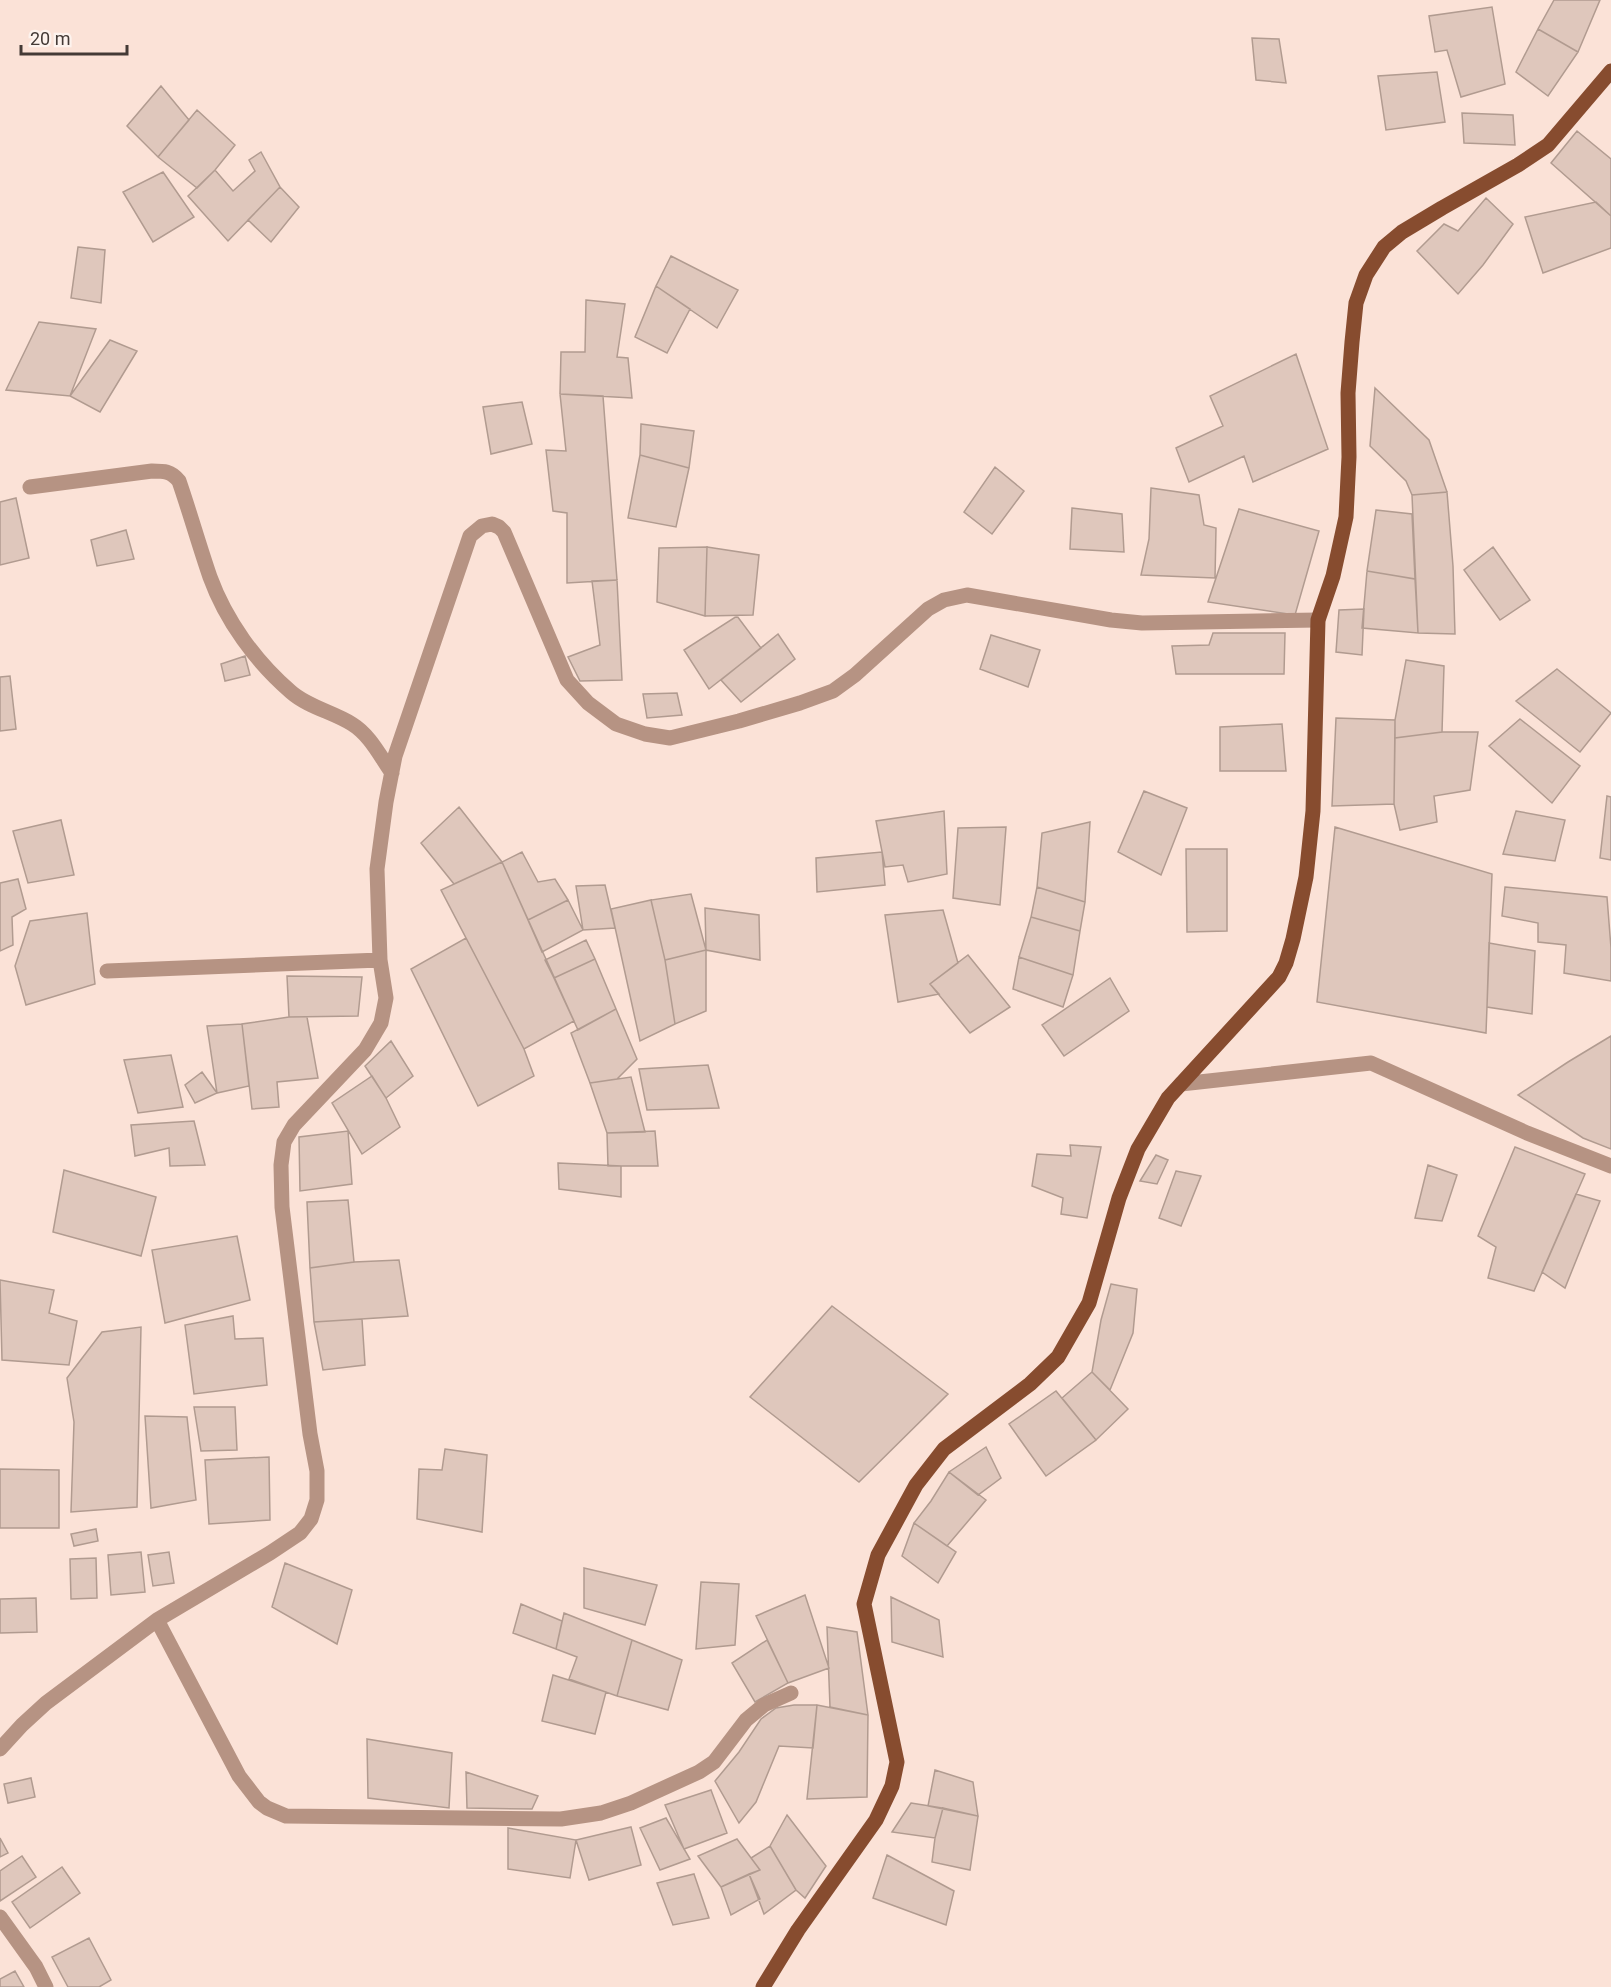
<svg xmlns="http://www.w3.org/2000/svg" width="1611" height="1987" font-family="Roboto,sans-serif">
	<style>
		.building { fill: #dfc7bc; stroke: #b19b90; stroke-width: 1.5 }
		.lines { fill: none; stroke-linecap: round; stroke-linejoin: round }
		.minor { stroke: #b69383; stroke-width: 15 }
		.major { stroke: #874c2f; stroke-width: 15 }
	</style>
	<rect width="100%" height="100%" fill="#fbe2d7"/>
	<!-- building -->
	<path class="building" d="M1554,0H1600L1578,52L1538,29Z
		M1492,7L1505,84L1461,97L1447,50L1435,52L1429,16Z
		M1538,29L1578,52L1548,96L1516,72Z
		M1252,38L1279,39L1286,83L1256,80Z
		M1437,72L1445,122L1386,130L1378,76Z
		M161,86L189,120L158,157L127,126Z
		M197,110L235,145L215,170L197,188L158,157Z
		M1462,113L1513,115L1515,145L1464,143Z
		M1577,131L1611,159V216L1551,163Z
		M261,152L280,187L228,241L188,196L215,170L233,191L255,171L249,160Z
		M163,172L194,217L153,242L123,192Z
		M280,187L299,207L271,242L248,220Z
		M1486,198L1513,224L1483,265L1458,294L1417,251L1444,224L1458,231Z
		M1596,202L1611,216V248L1543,273L1525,217Z
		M78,247L105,250L101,303L71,298Z
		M671,256L738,290L717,328L656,286Z
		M656,286L690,309L667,353L635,337Z
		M586,300L625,304L617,357L628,358L632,398L560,394L561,352H585Z
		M39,322L96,329L70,396L6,390Z
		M110,340L137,351L100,412L70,396Z
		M1296,354L1328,449L1253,482L1244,456L1189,482L1176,448L1223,426L1210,396Z
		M1375,388L1429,440L1447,492L1412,495L1406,481L1370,446Z
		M560,394L603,396L617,580L567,583V513L553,511L546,450L566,451Z
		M522,402L532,444L491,454L483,407Z
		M641,424L694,431L689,468L640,455Z
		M640,455L689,468L676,527L628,518Z
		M995,467L1024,491L992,534L964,512Z
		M1151,488L1199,495L1204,525L1216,528L1215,578L1141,575L1149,539Z
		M1447,492L1453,566L1455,634L1418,633L1412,495Z
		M16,498L29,558L0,565V502Z
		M1072,508L1122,514L1124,552L1070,549Z
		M1239,509L1319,531L1295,615L1208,602Z
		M1376,510L1412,514L1415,579L1367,571Z
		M126,530L134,559L97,566L91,540Z
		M707,547L759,555L753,615L705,616Z
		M707,547L705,616L657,602L659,548Z
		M1493,547L1530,600L1500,620L1464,570Z
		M1367,571L1415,579L1418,633L1362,628Z
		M617,580L622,680L580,681L568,657L600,645L592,581Z
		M1364,609L1362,655L1336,652L1339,610Z
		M737,616L761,648L709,689L684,650Z
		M1213,633H1285L1284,674H1176L1172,646L1209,645Z
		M778,634L795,659L741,702L721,680Z
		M991,635L1040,650L1028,687L980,669Z
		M245,656L250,675L225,681L221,664Z
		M1406,660L1444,666L1442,732L1395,738V720Z
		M1557,669L1611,713L1580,752L1516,701Z
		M10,676L16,729L0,731V677Z
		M677,693L682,715L647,718L643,694Z
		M1336,718L1395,720L1394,804L1332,806Z
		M1520,719L1580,766L1552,803L1489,746Z
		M1282,724L1286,771H1220V727Z
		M1442,732H1478L1470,790L1434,796L1437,822L1400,830L1394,804L1395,738Z
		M1144,791L1187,808L1161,875L1118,852Z
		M1607,796L1611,797V860L1600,858Z
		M459,807L502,862L454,884L421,843Z
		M944,811L947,874L908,882L903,865L885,867L876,821Z
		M1516,811L1565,820L1555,861L1503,854Z
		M61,820L74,875L28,883L13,831Z
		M1090,822L1085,902L1037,887L1042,833Z
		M1006,827L1000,905L953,898L958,828Z
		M1335,827L1492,874L1486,1033L1317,1002Z
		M1186,849H1227V931L1187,932Z
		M522,852L538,882L555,879L568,900L528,920L502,862Z
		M882,852L885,885L817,892L816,858Z
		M502,862L574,1021L524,1049L441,890Z
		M18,879L26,909L12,917L13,945L0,951V883Z
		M605,885L615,928L583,930L576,886Z
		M1037,887L1085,902L1080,931L1031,917Z
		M1505,887L1607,897L1611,948V981L1564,973L1566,945L1538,942V923L1502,916Z
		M691,894L706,950L665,960L651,900Z
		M568,900L583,930L542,952L528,920Z
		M651,900L665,960L675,1024L640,1041L611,909Z
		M705,908L759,915L760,960L706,950Z
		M943,910L958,963L930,984L939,994L898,1002L885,915Z
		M87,913L95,984L26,1005L15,966L30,921Z
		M1031,917L1080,931L1073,975L1019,957Z
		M466,938L524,1049L534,1076L478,1106L411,969Z
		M586,940L595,959L554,978L545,960Z
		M1489,943L1535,951L1532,1014L1487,1007Z
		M706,950V1011L675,1024L665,960Z
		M968,955L1010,1007L970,1033L930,984Z
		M1019,957L1073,975L1063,1007L1013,989Z
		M595,959L616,1009L578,1030L554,978Z
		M287,976L362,977L358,1016L289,1017Z
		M1110,978L1129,1011L1064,1056L1042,1025Z
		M616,1009L637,1059L617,1079L590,1083L571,1033Z
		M289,1017H307L318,1078L277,1082L279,1107L252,1109L242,1024Z
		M242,1024L249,1086L217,1093L207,1026Z
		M1611,1036V1149L1583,1138L1518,1095L1568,1062Z
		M391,1041L413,1076L386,1098L365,1066Z
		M171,1055L183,1107L138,1113L124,1060Z
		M708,1065L719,1108L647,1110L639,1069Z
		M202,1072L217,1093L195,1103L185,1085Z
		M372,1076L386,1098L400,1127L362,1154L332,1103Z
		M631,1077L645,1132L607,1133L590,1083Z
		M194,1121L205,1165L170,1166L169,1148L135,1156L131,1125Z
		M348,1131L352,1184L300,1191L299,1137Z
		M655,1131L658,1166H608L607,1133Z
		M1070,1145L1101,1147L1087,1218L1061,1214L1063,1198L1032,1186L1037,1154L1071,1156Z
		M1515,1147L1585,1174L1534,1291L1488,1278L1496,1247L1478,1236Z
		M1156,1155L1168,1160L1157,1184L1140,1181Z
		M558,1163L621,1166V1197L559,1189Z
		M1428,1165L1457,1175L1442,1221L1415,1218Z
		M64,1170L156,1197L141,1256L53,1232Z
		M1176,1171L1201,1176L1181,1226L1159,1218Z
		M1576,1194L1600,1201L1565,1288L1542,1272Z
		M348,1200L354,1262L310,1268L307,1202Z
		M237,1236L250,1300L165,1323L152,1250Z
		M399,1260L408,1316L314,1322L310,1268L354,1262Z
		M0,1280L54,1290L49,1313L77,1321L69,1365L2,1360Z
		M1111,1284L1137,1289L1133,1333L1110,1390L1092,1372L1101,1320Z
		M832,1306L948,1394L859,1482L750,1397Z
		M233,1316L235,1339L263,1338L267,1385L194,1394L185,1325Z
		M362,1319L365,1365L323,1370L314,1322Z
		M141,1327L137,1507L71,1512L74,1422L67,1378L102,1332Z
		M1092,1372L1128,1409L1096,1440L1062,1398Z
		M1056,1391L1096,1440L1046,1476L1009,1424Z
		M194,1407H235L237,1450L201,1451Z
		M145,1416L187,1417L196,1500L151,1508Z
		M986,1447L1001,1478L978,1495L949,1472Z
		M445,1449L487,1455L482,1532L417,1519L419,1469L442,1470Z
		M269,1457L270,1520L209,1524L205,1460Z
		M0,1469L59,1470V1528H0Z
		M949,1472L986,1500L947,1546L914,1523L931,1501Z
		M914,1523L956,1552L938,1583L902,1556Z
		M96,1529L98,1541L74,1546L71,1534Z
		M141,1552L145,1592L111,1595L108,1555Z
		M169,1552L174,1583L153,1586L148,1555Z
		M96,1558L97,1598L71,1599L70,1559Z
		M285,1563L352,1590L337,1644L272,1607Z
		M584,1568L657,1585L645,1625L584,1608Z
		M701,1582L739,1584L735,1645L696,1649Z
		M805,1595L829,1668L788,1683L756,1616Z
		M891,1597L939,1620L943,1657L892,1642Z
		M36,1598L37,1632L0,1633V1599Z
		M521,1604L562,1621L556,1649L513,1633Z
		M564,1613L632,1640L617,1696L569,1679L577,1657L556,1649Z
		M827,1627L857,1632L868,1715L830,1707Z
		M632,1640L682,1660L668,1710L617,1696Z
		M767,1640L788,1683L755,1702L732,1663Z
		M553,1675L606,1692L595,1734L542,1721Z
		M794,1705H817L813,1748L779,1746L756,1802L739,1823L715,1781L739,1752L761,1719L776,1708Z
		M817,1705L868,1715L867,1797L807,1799Z
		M367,1739L452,1753L449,1808L368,1798Z
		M935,1770L973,1782L978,1816L928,1806Z
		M466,1772L538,1796L532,1809L467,1808Z
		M31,1778L35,1797L8,1803L4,1784Z
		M711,1790L727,1833L684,1849L665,1805Z
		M911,1803L943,1808L935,1838L892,1832Z
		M943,1808L978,1816L970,1870L932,1862L935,1838Z
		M787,1815L826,1866L805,1898L796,1890L770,1846Z
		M666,1818L690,1859L660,1870L640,1828Z
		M631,1827L641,1865L589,1880L576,1840Z
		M508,1828L576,1840L570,1878L508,1869Z
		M0,1838L8,1853L0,1857Z
		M737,1839L760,1870L721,1887L698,1856Z
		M770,1846L796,1890L764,1914L749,1874L760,1870L751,1858Z
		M887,1855L954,1891L946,1925L873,1898Z
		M22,1856L36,1877L0,1901V1871Z
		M62,1867L80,1893L30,1928L12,1902Z
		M694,1874L709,1918L673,1925L657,1883Z
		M749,1874L760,1899L731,1915L721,1887Z
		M89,1938L111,1980L99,1987H68L52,1957Z
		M15,1971L24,1987H0V1979Z"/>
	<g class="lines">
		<!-- minor -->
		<path class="minor" d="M30,487L152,471C164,471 171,471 179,481C190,513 199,545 210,577C226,621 256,662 291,692C308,707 333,712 352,724C370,735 380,756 392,773
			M107,971L380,960
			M1181,1084L1371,1063L1527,1133L1611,1166
			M157,1620L239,1776L259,1802L267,1808L286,1816L561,1819L601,1813L631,1803L699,1772L714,1762L746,1720L764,1705L791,1693
			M0,1749L22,1725L46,1703L157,1620L270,1553L300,1533L311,1519L317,1500V1471L310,1434L282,1207L281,1165L284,1142L294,1125L365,1050L381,1023L386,998L380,960L377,869L386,802L395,756L470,536L482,526L492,524L499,527L504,532L567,680L588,703L616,724L645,734L670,738L739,721L800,703L833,691L855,675L928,609L944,600L967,595L1111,620L1142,623L1318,620
			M0,1917L36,1967L46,1987"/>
		<!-- major -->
		<path class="major" d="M763,1987L798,1930L876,1820L892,1786L897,1762L864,1604L878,1555L916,1485L944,1449L1030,1384L1058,1357L1089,1303L1119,1198L1138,1149L1168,1098L1279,977L1286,963L1293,939L1306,877L1313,811L1318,620L1333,576L1346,517L1349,457L1348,393L1352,342L1356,303L1366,275L1384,247L1402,232L1442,208L1518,165L1548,145L1611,71"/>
	</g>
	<!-- scale -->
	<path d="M21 45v9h106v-9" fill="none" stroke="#443a36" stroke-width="3"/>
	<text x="30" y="45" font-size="18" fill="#443a36" stroke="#fdf3ee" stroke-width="4.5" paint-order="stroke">20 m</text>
</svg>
